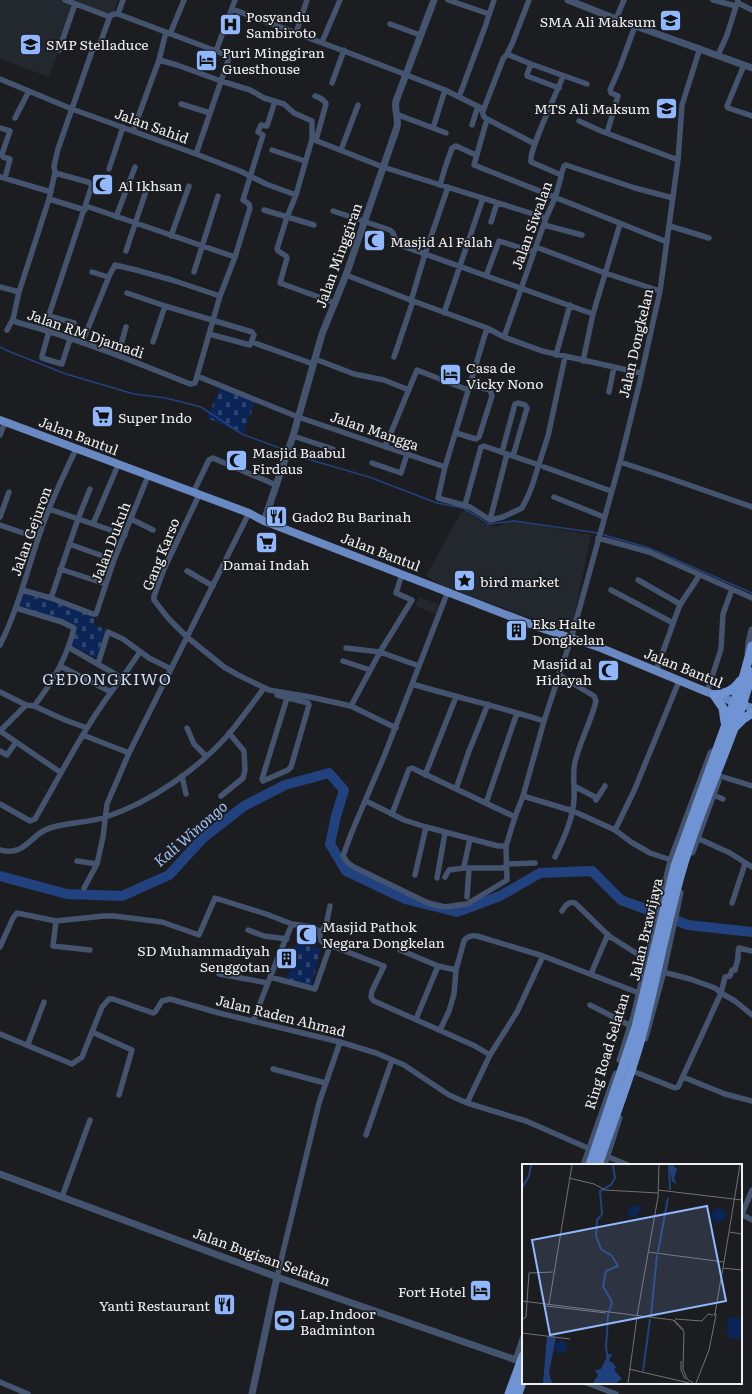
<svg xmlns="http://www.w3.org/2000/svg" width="752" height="1394" font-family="Literata,serif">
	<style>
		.built { fill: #23282f }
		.cemetery { fill: url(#cemetery-stones) }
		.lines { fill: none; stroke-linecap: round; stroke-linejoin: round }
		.stream { stroke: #21427f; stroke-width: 1.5 }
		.river { stroke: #21427f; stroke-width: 10 }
		.minor { stroke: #44546f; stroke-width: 5.5 }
		.tertiary { stroke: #44546f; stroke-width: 7 }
		.primary { stroke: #6989c2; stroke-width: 8 }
		.trunk { stroke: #7094d3; stroke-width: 9 }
		.labels { text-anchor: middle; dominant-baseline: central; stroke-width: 3.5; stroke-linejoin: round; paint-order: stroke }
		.poi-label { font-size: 14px; fill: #eff0f2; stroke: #1c1d20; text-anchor: start }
		.street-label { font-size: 14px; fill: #eff0f2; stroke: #1c1d20 }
		.water-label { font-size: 15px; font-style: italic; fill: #a0c0f6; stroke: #1c1d20 }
		.quarter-label { font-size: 16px; letter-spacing: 1px; fill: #ccdcf6; stroke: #1c1d20 }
		.inset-river { fill: none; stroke: #21427f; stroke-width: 2 }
		.inset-road { fill: none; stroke: #707174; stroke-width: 1 }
		.view { fill: #91b8fd; fill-opacity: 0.15; stroke: #91b8fd; stroke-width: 2 }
		.inset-edge { fill: none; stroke: #eff0f2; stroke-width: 2 }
	</style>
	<defs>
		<pattern id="cemetery-stones" width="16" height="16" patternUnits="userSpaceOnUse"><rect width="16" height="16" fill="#0b2557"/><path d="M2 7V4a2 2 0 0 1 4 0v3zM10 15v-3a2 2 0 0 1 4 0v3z" fill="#2f4570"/></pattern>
	</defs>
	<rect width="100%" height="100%" fill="#1c1d20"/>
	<!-- built -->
	<path class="built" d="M0,0H118L114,13L110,15L77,3L49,77L0,59Z
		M465,510L474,515L483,523L495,527L514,520L591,535L571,633L441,585L426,576L460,514Z
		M419,597L441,605L438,615L415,606Z"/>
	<!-- cemetery -->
	<path class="cemetery" d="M221,386L256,399L243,434L207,418Z
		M24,591L95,616L94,624L108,631L98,659L69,644L74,628L20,606Z
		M296,943L321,948L312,985L287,980Z"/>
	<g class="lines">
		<!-- stream -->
		<path class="stream" d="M0,347L8,351L66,374L134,394L166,398L201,407L242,434L285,450
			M291,453L311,460L369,477L437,503L463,508L475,515L488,524L514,521L598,533
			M601,534L649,548L752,593"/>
		<!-- river -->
		<path class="river" d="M0,876L67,894L122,896L169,875L203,838L244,806L285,785L329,773L344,790L336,816L330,844L346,871L405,899L457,912L500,896L540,873L592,871L621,900L688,925L752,932"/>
		<!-- minor -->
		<path class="minor" d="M65,0L110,17
			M235,0L216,51L118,14H114L110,16L101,41L92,51L58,149L54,166L55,173L49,199L19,292L13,319L16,322C76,338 133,361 190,384L195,383L197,376L298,417L445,467
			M448,0L489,14
			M713,0L736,6
			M738,3L752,10
			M232,9L381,65L445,90L481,108L484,117L487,119L535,144
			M118,14L123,0
			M616,19L624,0
			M390,24L420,35
			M166,32L159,60L177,65L221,81L250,90L264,98L284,104L294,113L312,121V139
			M296,33L307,0
			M170,34L184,0
			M322,42L340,0
			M59,50L75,4
			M507,54L531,64L587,84
			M718,55L727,35L738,0
			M531,64L527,74V76L559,88
			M744,65L727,106L728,108L752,116
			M0,79L72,109L196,154L240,171L266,184L296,195
			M332,83L344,50
			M315,96C320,98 324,99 326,104L316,140
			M459,97L485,27L494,0
			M181,104L210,113
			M483,111L503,59L507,54L512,44L529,0
			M396,114L446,133
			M15,118L29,91
			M487,119L474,165L667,242
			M579,121L601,131L678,160
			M472,125L478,106
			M0,128L10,131L2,154L3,157L10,159L5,178
			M433,128L445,90
			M133,131L159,60
			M607,133L618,96L611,93L610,90L620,67L635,26
			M272,150L305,161
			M341,150L358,105
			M196,154L228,61V56L216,51
			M109,169L123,127
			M561,175L564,166L566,165L635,188L673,198
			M0,177L51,192
			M440,185L445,168L452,148L456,146L476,155
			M49,199L85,210
			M86,206L235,257
			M264,210L314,225
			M333,211L390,230L393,233L397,244L593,314
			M116,217L135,167
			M491,222L497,203
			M544,225L582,235
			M670,226L709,238
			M171,236L189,186
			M536,247L605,273L660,291
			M126,251L148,185
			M92,272L108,277
			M194,272L218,196
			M346,275L413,301L487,328L504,337L542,351L641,373
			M486,276L499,241L534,252
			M0,287L19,292
			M127,293L165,306
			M411,301L425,254L448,187
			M335,303L280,283L287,258L286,256L278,251L277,249L287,217L296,195L312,139L383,167L546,218
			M444,313L483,198
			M49,316L74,323
			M487,328L445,467L438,498L470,507L490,520L503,517L522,508L528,496L532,486L548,436L565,357
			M7,330L13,319
			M44,330L92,185L88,182L55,173
			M49,331L42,356V358L62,364L70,339
			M504,337L546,218L555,198L561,177V175L559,174L531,162C528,151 558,91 563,76
			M153,342L165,306L252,332L254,335L250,345L209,334
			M252,342L313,364
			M82,343L110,274L115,265L136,270L172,280L220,296
			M118,355L126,327
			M556,355L570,305
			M394,357L413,301
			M315,359L354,374L384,380L409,390
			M583,361L593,314L620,224
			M197,376L220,296L235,257L250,208L249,204L243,200L263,135L258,132L261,125L267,126L275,101
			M609,392L614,367
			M456,433L476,439L479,437L492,396L490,390L470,385
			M0,435L5,422
			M293,436L333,449
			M385,447L417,370L468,390
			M502,452L515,404L518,403L525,405L527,408L513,456
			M620,462L666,477L752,507
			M372,463L401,473L407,454
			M544,467L611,491
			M193,493L209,460L213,458L276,485
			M199,495L164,569L154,596V600L168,618L187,637L224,667L238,675L269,690L310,697L351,706L396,728
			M554,497L604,517
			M465,505L481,447L484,446L539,465
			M49,509L125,535
			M0,517L9,492
			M131,519L153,530
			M490,520L507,454
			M93,524L118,465
			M0,525L38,538
			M598,538L649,552L752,598
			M69,544L114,560
			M60,569L106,584
			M187,571L213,586
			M638,580L680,604
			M22,590L51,598L93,614H96L114,560L148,476
			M611,590L673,623
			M448,591L385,754L351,834L343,856L348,863L354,867L430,904L444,907L467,904L507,880L506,846
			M51,598L78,519L90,489
			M16,608L62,622L74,628C67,658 53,682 34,706
			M0,645C17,611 26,575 38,539C48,508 62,478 76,449
			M346,648L380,652L419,666
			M343,661L370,670
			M98,664L108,632L123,639L149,658L171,669
			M60,666L111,692
			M656,671L679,607C685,595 694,586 699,575
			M122,678L140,652
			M412,684C456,697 500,707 544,721
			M0,692L26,705L34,706L65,720L87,728
			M707,692L721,649L723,614L732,589
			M277,695L308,703L309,705L291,767L288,770L263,781L262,779L287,698
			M351,706L380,652L412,600L396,593L402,574
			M187,728L194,744L206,756
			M0,731L60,772
			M0,731L26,705
			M83,735L129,753
			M0,751L7,755L16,742
			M425,775L456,697
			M182,776L186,794
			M720,776L752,786
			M574,786L597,798
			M456,789L469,751L488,704
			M713,795L723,799
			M221,796L243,778L245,770L244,751L229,733
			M523,796L573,811L615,830L631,842L650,853L671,860
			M596,800L605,786
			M366,801L404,820L426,827L498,846H506L515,817L523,796L544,721L571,639L620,462L639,385L660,291L678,160L682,105L700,48
			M486,803L517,713
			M0,804L30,821L35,819C63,771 87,721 122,678L68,647
			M392,814L409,769L412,768L515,817
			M615,830L634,791L679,681
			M697,838L730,853L752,867
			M470,839L464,866V868H506
			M0,850C26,857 30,834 50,828C69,822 88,823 106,817C151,802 198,769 229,734C241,719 253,703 264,688
			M555,857C564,838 573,819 574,799C575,786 572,775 575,762C580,741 591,722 596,701L594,696L559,675
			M77,861L97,864
			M506,864L535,863
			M415,875L426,827
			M445,877L449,870L464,868
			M437,878L445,833
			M84,888L97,864L103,837L107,804L129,753L249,513
			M467,897L469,869
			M732,903L745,864
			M562,911C565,905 569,901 575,903L609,936L647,960
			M56,921L53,946L90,950
			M248,930L264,936L287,939
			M320,933L326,925L330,906
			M0,947L13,918L17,913L56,921L104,916H114L162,922L199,935L215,898L266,914L292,924L313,927L319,931L321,941L324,943L384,966L372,991L371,997L374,1001L475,1046L490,1055
			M400,950L438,966L456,970
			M663,972L690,979L715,988L721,993L735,1001L752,1015
			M219,974L268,983
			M591,974L608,934
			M270,977L315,989L330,946
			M590,1005L631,1026
			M416,1019L438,966
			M253,1021L277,960L292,924
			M440,1030L449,1011L454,994L456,970L464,941C467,936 471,935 477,936L543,956L639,993
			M92,1032L132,1050L119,1095
			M0,1034L72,1064L82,1057L102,1007L109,999H113L153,1013L155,1012L162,1001L170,999L219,1013L340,1042L376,1053L404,1065L449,1095L467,1103L526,1121L590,1149
			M28,1044L44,1002
			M273,1069L325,1083
			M635,1072L675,1088L678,1087L711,1015L721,993L725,977L730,976L732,970H735L738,958V953L739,948L752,951
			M683,1077L725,1094L752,1101
			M467,1103L490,1055L517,1012L543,956
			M366,1135L392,1060
			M606,1156L628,1165
			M62,1197L90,1120
			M741,1214L752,1220
			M742,1214L752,1190
			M277,1277L319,1103L340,1042
			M0,1382L28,1394
			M587,1383L616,1394"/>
		<!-- tertiary -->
		<path class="tertiary" d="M568,0L616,19L752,68
			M264,521L293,436L322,334L346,275L397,127C399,118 394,110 396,101L434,0
			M748,652L749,642L752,630
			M692,852L718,781
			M645,1038L663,972L680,893
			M620,1060L634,1016L671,860L711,753L715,751
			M584,1165L616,1074
			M604,1165L619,1118
			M0,1174L277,1277L516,1360L523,1339
			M252,1394L277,1277"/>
		<!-- primary -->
		<path class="primary" d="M0,420L249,513L264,521L538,627L601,648L707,692L734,702
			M741,704L752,708"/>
		<!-- trunk -->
		<path class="trunk" d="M714,695L723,708L725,722
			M714,695C726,693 733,691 740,681
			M736,726L743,719L752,713
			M590,1165L636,1027L675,866L725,727L744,675L752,646
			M598,1165C612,1124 628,1084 640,1042C656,983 666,922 684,863C703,798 735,738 752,672
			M509,1394L523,1356
			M518,1394L523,1379"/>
	</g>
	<!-- icons -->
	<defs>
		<symbol id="school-square" viewBox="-11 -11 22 22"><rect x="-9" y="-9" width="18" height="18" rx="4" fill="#91b8fd" stroke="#1c1d20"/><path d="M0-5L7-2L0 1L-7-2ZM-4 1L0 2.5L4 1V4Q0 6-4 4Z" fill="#111"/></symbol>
		<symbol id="hospital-square" viewBox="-11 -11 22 22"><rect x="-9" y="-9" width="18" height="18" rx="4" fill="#91b8fd" stroke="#1c1d20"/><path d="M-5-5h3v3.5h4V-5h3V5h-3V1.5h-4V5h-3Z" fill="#111"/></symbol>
		<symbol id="hotel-square" viewBox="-11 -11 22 22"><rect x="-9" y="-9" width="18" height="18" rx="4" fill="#91b8fd" stroke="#1c1d20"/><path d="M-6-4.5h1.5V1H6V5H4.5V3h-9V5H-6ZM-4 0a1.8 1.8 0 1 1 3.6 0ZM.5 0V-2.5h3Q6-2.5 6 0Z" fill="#111"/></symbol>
		<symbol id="mosque-square" viewBox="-11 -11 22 22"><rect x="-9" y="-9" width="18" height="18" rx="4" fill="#91b8fd" stroke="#1c1d20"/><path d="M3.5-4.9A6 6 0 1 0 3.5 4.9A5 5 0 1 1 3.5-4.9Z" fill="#111"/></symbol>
		<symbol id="supermarket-square" viewBox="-11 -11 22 22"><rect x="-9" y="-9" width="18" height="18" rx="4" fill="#91b8fd" stroke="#1c1d20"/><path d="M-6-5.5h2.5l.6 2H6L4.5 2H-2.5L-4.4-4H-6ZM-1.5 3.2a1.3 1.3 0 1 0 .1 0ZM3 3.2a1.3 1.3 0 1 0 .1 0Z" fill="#111"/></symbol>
		<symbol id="restaurant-square" viewBox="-11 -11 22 22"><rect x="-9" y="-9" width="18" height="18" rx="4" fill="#91b8fd" stroke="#1c1d20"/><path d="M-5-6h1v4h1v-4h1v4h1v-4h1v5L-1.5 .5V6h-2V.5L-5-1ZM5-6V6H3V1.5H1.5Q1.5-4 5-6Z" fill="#111"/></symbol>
		<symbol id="sight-square" viewBox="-11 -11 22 22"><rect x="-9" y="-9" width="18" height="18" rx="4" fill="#91b8fd" stroke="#1c1d20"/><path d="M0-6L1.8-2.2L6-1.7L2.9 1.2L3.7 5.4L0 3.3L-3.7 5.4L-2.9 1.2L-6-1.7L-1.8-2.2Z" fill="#111"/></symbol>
		<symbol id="building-square" viewBox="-11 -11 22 22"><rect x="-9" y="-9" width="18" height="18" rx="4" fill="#91b8fd" stroke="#1c1d20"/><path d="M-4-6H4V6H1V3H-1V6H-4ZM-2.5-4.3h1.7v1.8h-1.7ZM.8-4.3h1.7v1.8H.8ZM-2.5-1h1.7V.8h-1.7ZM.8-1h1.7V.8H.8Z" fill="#111"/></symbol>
		<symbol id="stadium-square" viewBox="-11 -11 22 22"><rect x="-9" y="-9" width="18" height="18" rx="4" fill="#91b8fd" stroke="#1c1d20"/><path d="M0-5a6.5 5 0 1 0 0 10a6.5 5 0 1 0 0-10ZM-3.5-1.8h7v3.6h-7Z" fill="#111"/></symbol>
	</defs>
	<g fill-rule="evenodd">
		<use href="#school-square" x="658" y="8" width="25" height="25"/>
		<use href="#hospital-square" x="218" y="12" width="25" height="25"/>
		<use href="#school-square" x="18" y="32" width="25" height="25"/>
		<use href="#hotel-square" x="194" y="48" width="25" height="25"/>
		<use href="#school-square" x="654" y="96" width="25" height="25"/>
		<use href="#mosque-square" x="90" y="172" width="25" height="25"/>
		<use href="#mosque-square" x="362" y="228" width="25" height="25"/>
		<use href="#hotel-square" x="438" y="362" width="25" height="25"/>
		<use href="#supermarket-square" x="90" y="404" width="25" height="25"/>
		<use href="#mosque-square" x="224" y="448" width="25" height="25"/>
		<use href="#restaurant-square" x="264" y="504" width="25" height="25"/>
		<use href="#supermarket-square" x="254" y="530" width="25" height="25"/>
		<use href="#sight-square" x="452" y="568" width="25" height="25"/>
		<use href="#building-square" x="504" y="618" width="25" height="25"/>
		<use href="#mosque-square" x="596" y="658" width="25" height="25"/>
		<use href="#mosque-square" x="294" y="922" width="25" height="25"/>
		<use href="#building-square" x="274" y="946" width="25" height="25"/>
		<use href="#hotel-square" x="468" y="1278" width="25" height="25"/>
		<use href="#restaurant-square" x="212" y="1292" width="25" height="25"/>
		<use href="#stadium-square" x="272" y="1308" width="25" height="25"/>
	</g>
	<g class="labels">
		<!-- poi labels -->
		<g class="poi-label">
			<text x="246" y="16">Posyandu<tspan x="246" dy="16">Sambiroto</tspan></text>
			<text x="656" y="21" text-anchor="end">SMA Ali Maksum</text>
			<text x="46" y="44">SMP Stelladuce</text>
			<text x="222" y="52">Puri Minggiran<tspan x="222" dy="16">Guesthouse</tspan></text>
			<text x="650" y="108" text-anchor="end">MTS Ali Maksum</text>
			<text x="118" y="185">Al Ikhsan</text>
			<text x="390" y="241">Masjid Al Falah</text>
			<text x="466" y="367">Casa de<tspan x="466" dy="16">Vicky Nono</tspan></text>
			<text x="118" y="417">Super Indo</text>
			<text x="252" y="452">Masjid Baabul<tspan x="252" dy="16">Firdaus</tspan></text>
			<text x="292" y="516">Gado2 Bu Barinah</text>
			<text x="266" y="564" text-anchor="middle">Damai Indah</text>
			<text x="480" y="581">bird market</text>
			<text x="532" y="623">Eks Halte<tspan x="532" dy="16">Dongkelan</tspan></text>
			<text x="592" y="663" text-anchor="end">Masjid al<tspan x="592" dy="16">Hidayah</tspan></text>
			<text x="322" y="926">Masjid Pathok<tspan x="322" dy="16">Negara Dongkelan</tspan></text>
			<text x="270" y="950" text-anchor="end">SD Muhammadiyah<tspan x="270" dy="16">Senggotan</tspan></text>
			<text x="466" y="1291" text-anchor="end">Fort Hotel</text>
			<text x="210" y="1305" text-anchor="end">Yanti Restaurant</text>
			<text x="300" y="1313">Lap.Indoor<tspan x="300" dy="16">Badminton</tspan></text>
		</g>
		<!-- street labels -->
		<g class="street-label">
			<text transform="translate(152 125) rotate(20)">Jalan Sahid</text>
			<text transform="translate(531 225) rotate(-70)">Jalan Siwalan</text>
			<text transform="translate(338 255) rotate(-70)">Jalan Minggiran</text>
			<text transform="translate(86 333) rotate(19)">Jalan RM Djamadi</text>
			<text transform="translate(635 343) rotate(-77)">Jalan Dongkelan</text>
			<text transform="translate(375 430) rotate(19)">Jalan Mangga</text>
			<text transform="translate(79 435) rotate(21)">Jalan Bantul</text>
			<text transform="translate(30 531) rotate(-70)">Jalan Gejuron</text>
			<text transform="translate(110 542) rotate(-69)">Jalan Dukuh</text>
			<text transform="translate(381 551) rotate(21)">Jalan Bantul</text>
			<text transform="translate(160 554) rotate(-68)">Gang Karso</text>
			<text transform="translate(684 667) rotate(22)">Jalan Bantul</text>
			<text transform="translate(645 929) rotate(-77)">Jalan Brawijaya</text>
			<text transform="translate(281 1015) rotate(14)">Jalan Raden Ahmad</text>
			<text transform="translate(606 1051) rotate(-73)">Ring Road Selatan</text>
			<text transform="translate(262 1256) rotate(20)">Jalan Bugisan Selatan</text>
		</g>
		<!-- water labels -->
		<g class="water-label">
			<text transform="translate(190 833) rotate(-41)">Kali Winongo</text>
		</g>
		<!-- quarter labels -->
		<g class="quarter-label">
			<text x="107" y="678">GEDONGKIWO</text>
		</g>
	</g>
	<!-- overview -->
	<g transform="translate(522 1164)">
		<rect width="220" height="220" fill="#1c1d20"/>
		<path d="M190 51a7 7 0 1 1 14 0a7 7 0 1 1-14 0ZM33 183a6 6 0 1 1 12 0a6 6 0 1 1-12 0Z" fill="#0b2557"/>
		<path d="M151,1L154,5L156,3L152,14L155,21L150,17L147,2ZM25,172L34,173L27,209L30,219H21ZM86,190H90L86,198H90L95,204L91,205L100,215L94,219H71L76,211L73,206L79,205Z" fill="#1f407d"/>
		<path d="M109,41L121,43L120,46H116L115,52L119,54L105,52ZM206,153L220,155L218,175L205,173Z" fill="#0b2557"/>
		<path class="inset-river" d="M91,1L93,14L89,21L78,27L80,50L75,56L74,72L79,85L90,92L96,102L84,107L81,122L90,138L86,151L84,184L86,196L96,215L93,219M147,1L148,26M0,24L7,12L9,1M136,88L146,34M129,151L135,91M121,207L128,155"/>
		<path class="inset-road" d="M47,14L72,20L83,26L136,29M136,26L220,36M207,68L220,70M126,88L202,98M201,104L218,1M0,137L151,156L162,168L161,205L165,215L171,219M5,138L7,109L31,108M27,140L50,1M24,142L84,149M193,149L201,104L220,106M115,152L136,33L137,1M153,155L180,157L186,150L191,151M0,156L4,153L5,138M152,156L162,166M0,169L48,175M159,197V206L163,215M107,205L167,219M106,219L115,153M174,219L187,186L194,151L193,149L192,152"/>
		<path class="view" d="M185,42L204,137L28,171L10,76Z"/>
		<rect width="220" height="220" class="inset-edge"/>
	</g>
</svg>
